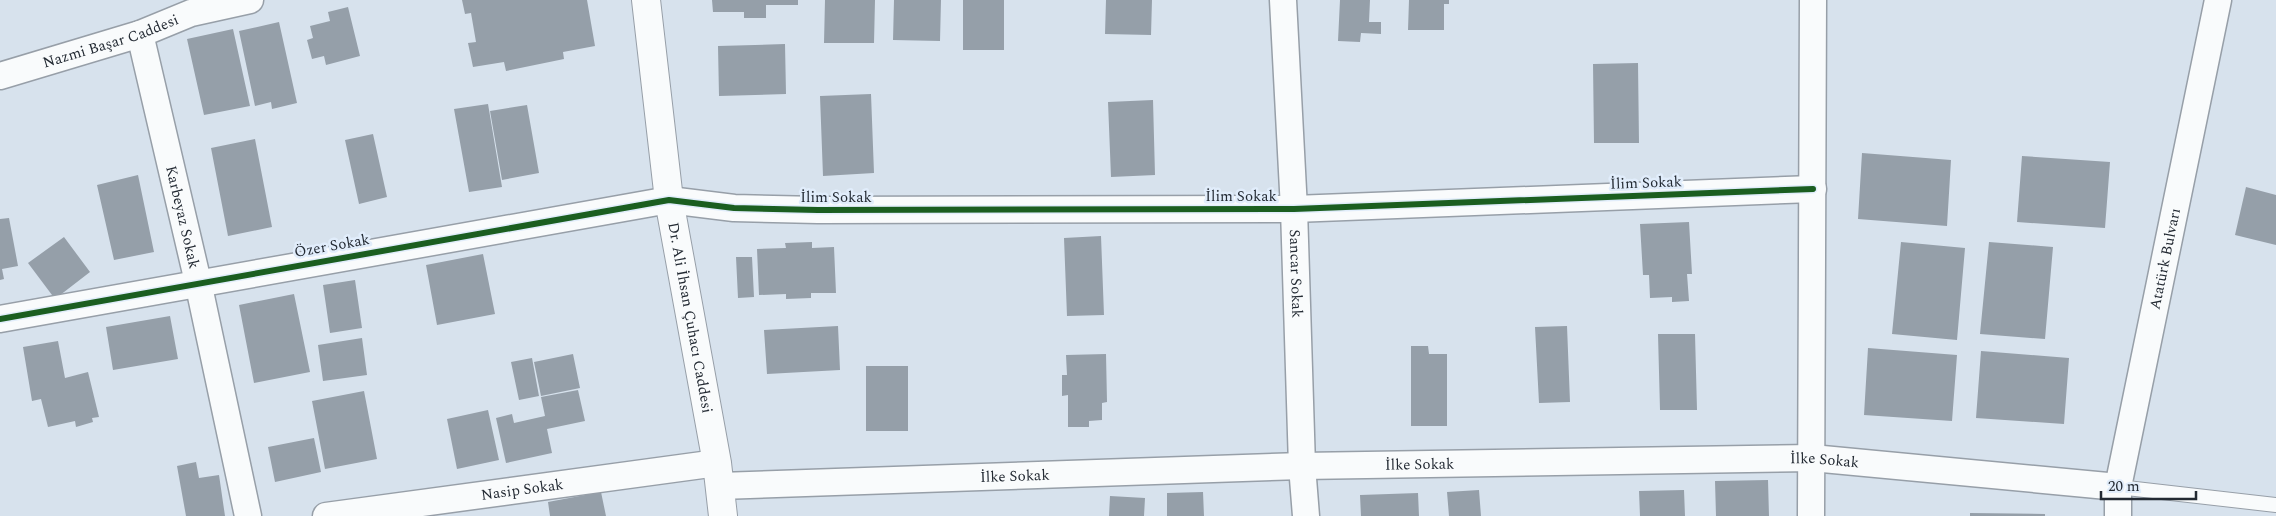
<svg xmlns="http://www.w3.org/2000/svg" width="2276" height="516" font-family="Spectral,serif">
	<style>
		.building { fill: #959fa9 }
		.lines { fill: none; stroke-linecap: round; stroke-linejoin: round }
		.lane-casing { stroke: #979fa8; stroke-width: 16 }
		.street-casing { stroke: #979fa8; stroke-width: 29 }
		.secondary-casing { stroke: #979fa8; stroke-width: 30 }
		.lane { stroke: #f9fbfc; stroke-width: 14 }
		.street { stroke: #f9fbfc; stroke-width: 26 }
		.secondary { stroke: #f9fbfc; stroke-width: 28 }
		.cycleway-casing { stroke: #e1edfb; stroke-width: 9 }
		.cycleway { stroke: #1b5e20; stroke-width: 6 }
		.labels { text-anchor: middle; dominant-baseline: central; stroke-width: 5; stroke-linejoin: round; paint-order: stroke }
		.street-label { font-size: 15px; fill: #232a33; stroke: #e1edfb }
	</style>
	<rect width="100%" height="100%" fill="#d7e2ed"/>
	<!-- building -->
	<path class="building" d="M462,0H587L595,46L563,52L564,59L506,71L504,62L473,67L468,43L476,42L471,13L465,14Z
		M712,0H798V5H766V18H744V12H713Z
		M825,0H875L874,43H824Z
		M894,0H941L940,41L893,40Z
		M963,0H1004V50H963Z
		M1106,0H1152L1151,35L1105,34Z
		M1340,0H1370L1369,22H1381V34L1361,33L1360,42L1338,41Z
		M1409,0H1449V4H1444V30H1408Z
		M348,7L360,56L326,65L324,56L312,59L307,40L313,38L310,26L330,21L328,12Z
		M279,22L297,103L272,109L271,102L255,106L239,31Z
		M233,29L250,106L204,115L187,39Z
		M785,44L786,94L719,96L718,46Z
		M1638,63L1639,143H1594L1593,64Z
		M871,94L874,173L823,176L820,96Z
		M1153,100L1155,175L1111,177L1108,102Z
		M488,104L502,187L469,192L454,109Z
		M527,105L539,173L502,180L490,111Z
		M373,134L387,197L359,204L345,140Z
		M255,139L272,227L228,236L211,148Z
		M1862,153L1951,160L1947,226L1858,219Z
		M2022,156L2110,162L2105,228L2017,222Z
		M138,175L154,252L114,260L97,185Z
		M2246,187L2276,195V245L2235,235Z
		M9,218L18,266L2,269L4,279L0,280V219Z
		M1689,222L1692,274H1687L1689,301L1672,302V297L1650,298L1649,275H1643L1640,224Z
		M1101,236L1104,315L1067,316L1064,238Z
		M64,237L90,272L55,299L28,263Z
		M812,242V248L834,247L836,293H811V298L786,299V294L759,295L757,249L786,248L785,243Z
		M1901,242L1965,248L1957,340L1892,334Z
		M1989,242L2053,247L2045,339L1980,334Z
		M483,254L495,314L437,325L426,265Z
		M736,257H752L754,297L738,298Z
		M355,280L362,328L330,333L323,285Z
		M294,294L310,372L254,383L239,305Z
		M170,316L178,359L113,370L106,327Z
		M838,326L840,370L767,374L764,330Z
		M1567,326L1570,402L1539,403L1535,327Z
		M1658,334H1695L1697,410H1660Z
		M362,338L367,375L323,381L318,345Z
		M58,341L65,378L88,372L99,417L92,418L93,422L76,427L75,421L48,427L41,399L32,401L23,347Z
		M1411,346H1428L1429,354H1447V426H1411Z
		M1868,348L1957,355L1952,421L1864,415Z
		M1981,351L2069,358L2064,424L1976,418Z
		M573,354L580,388L541,396L534,362Z
		M1106,354L1107,402L1102,403V420L1089,421V427H1068V395L1062,396V375H1067L1066,355Z
		M532,358L539,396L519,400L511,362Z
		M866,366H908V431H866Z
		M578,390L585,421L547,429L552,453L506,463L496,418L512,414L514,423L545,416L541,397Z
		M364,391L377,459L325,469L312,401Z
		M488,410L499,460L457,469L447,419Z
		M314,438L321,472L275,482L268,447Z
		M196,462L199,478L219,475L225,516H186L177,466Z
		M1768,480L1769,516H1716L1715,481Z
		M1479,490L1481,516H1449L1447,492Z
		M1684,490L1685,516H1640L1639,491Z
		M601,492L606,516H550L548,502Z
		M1203,492L1204,516H1167V493Z
		M1418,493L1419,516H1361L1360,495Z
		M1110,496L1145,498L1144,516H1109Z
		M1970,513L2045,514V516H1970Z"/>
	<g class="lines">
		<defs>
			<path id="lane" d="M2118,487L2276,505"/>
			<g id="street">
				<path id="s1" d="M1283,0L1294,209L1302,466L1306,516"/>
				<path id="s2" d="M140,34L198,282L248,516"/>
				<path id="s3" d="M0,76L140,34L191,13L250,0"/>
				<path d="M0,319L669,200L734,208L818,210L1294,209L1813,189"/>
				<path id="s4" d="M720,486L1302,466L1812,458L2118,487"/>
				<path id="s5" d="M326,516L717,463"/>
				<path d="M1811,516L1813,0"/>
				<path id="s6" d="M2118,516V487L2218,0"/>
			</g>
			<g id="secondary">
				<path id="s7" d="M646,0L669,200L717,463L723,516"/>
			</g>
		</defs>
		<!-- lane casing -->
		<use href="#lane" class="lane-casing"/>
		<!-- street casing -->
		<use href="#street" class="street-casing"/>
		<!-- secondary casing -->
		<use href="#secondary" class="secondary-casing"/>
		<!-- lane -->
		<use href="#lane" class="lane"/>
		<!-- street -->
		<use href="#street" class="street"/>
		<!-- secondary -->
		<use href="#secondary" class="secondary"/>
		<defs>
			<path id="cycleway" d="M0,319L669,200L734,208L818,210L1294,209L1813,189"/>
		</defs>
		<!-- cycleway casing -->
		<use href="#cycleway" class="cycleway-casing"/>
		<!-- cycleway -->
		<use href="#cycleway" class="cycleway"/>
	</g>
	<g class="labels">
		<!-- street labels -->
		<g class="street-label">
			<text stroke="none"><textPath href="#s3" startOffset="116">Nazmi Başar Caddesi</textPath></text>
			<text transform="translate(1646 183) rotate(-2)">İlim Sokak</text>
			<text x="1241" y="196">İlim Sokak</text>
			<text x="836" y="197">İlim Sokak</text>
			<text stroke="none"><textPath href="#s2" startOffset="188">Karbeyaz Sokak</textPath></text>
			<text transform="translate(332 246) rotate(-10)">Özer Sokak</text>
			<text stroke="none"><textPath href="#s6" startOffset="262">Atatürk Bulvarı</textPath></text>
			<text stroke="none"><textPath href="#s1" startOffset="274">Sancar Sokak</textPath></text>
			<text stroke="none"><textPath href="#s7" startOffset="321">Dr. Ali İhsan Çuhacı Caddesi</textPath></text>
			<text stroke="none"><textPath href="#s4" startOffset="1105">İlke Sokak</textPath></text>
			<text stroke="none"><textPath href="#s4" startOffset="700">İlke Sokak</textPath></text>
			<text stroke="none"><textPath href="#s4" startOffset="295">İlke Sokak</textPath></text>
			<text stroke="none"><textPath href="#s5" startOffset="198">Nasip Sokak</textPath></text>
		</g>
	</g>
	<!-- scale -->
	<path d="M2101 491v8h95v-8" fill="none" stroke="#232a33" stroke-width="2.5"/>
	<text x="2108" y="491" font-size="15" fill="#232a33" stroke="#e1edfb" stroke-width="4" paint-order="stroke">20 m</text>
</svg>
